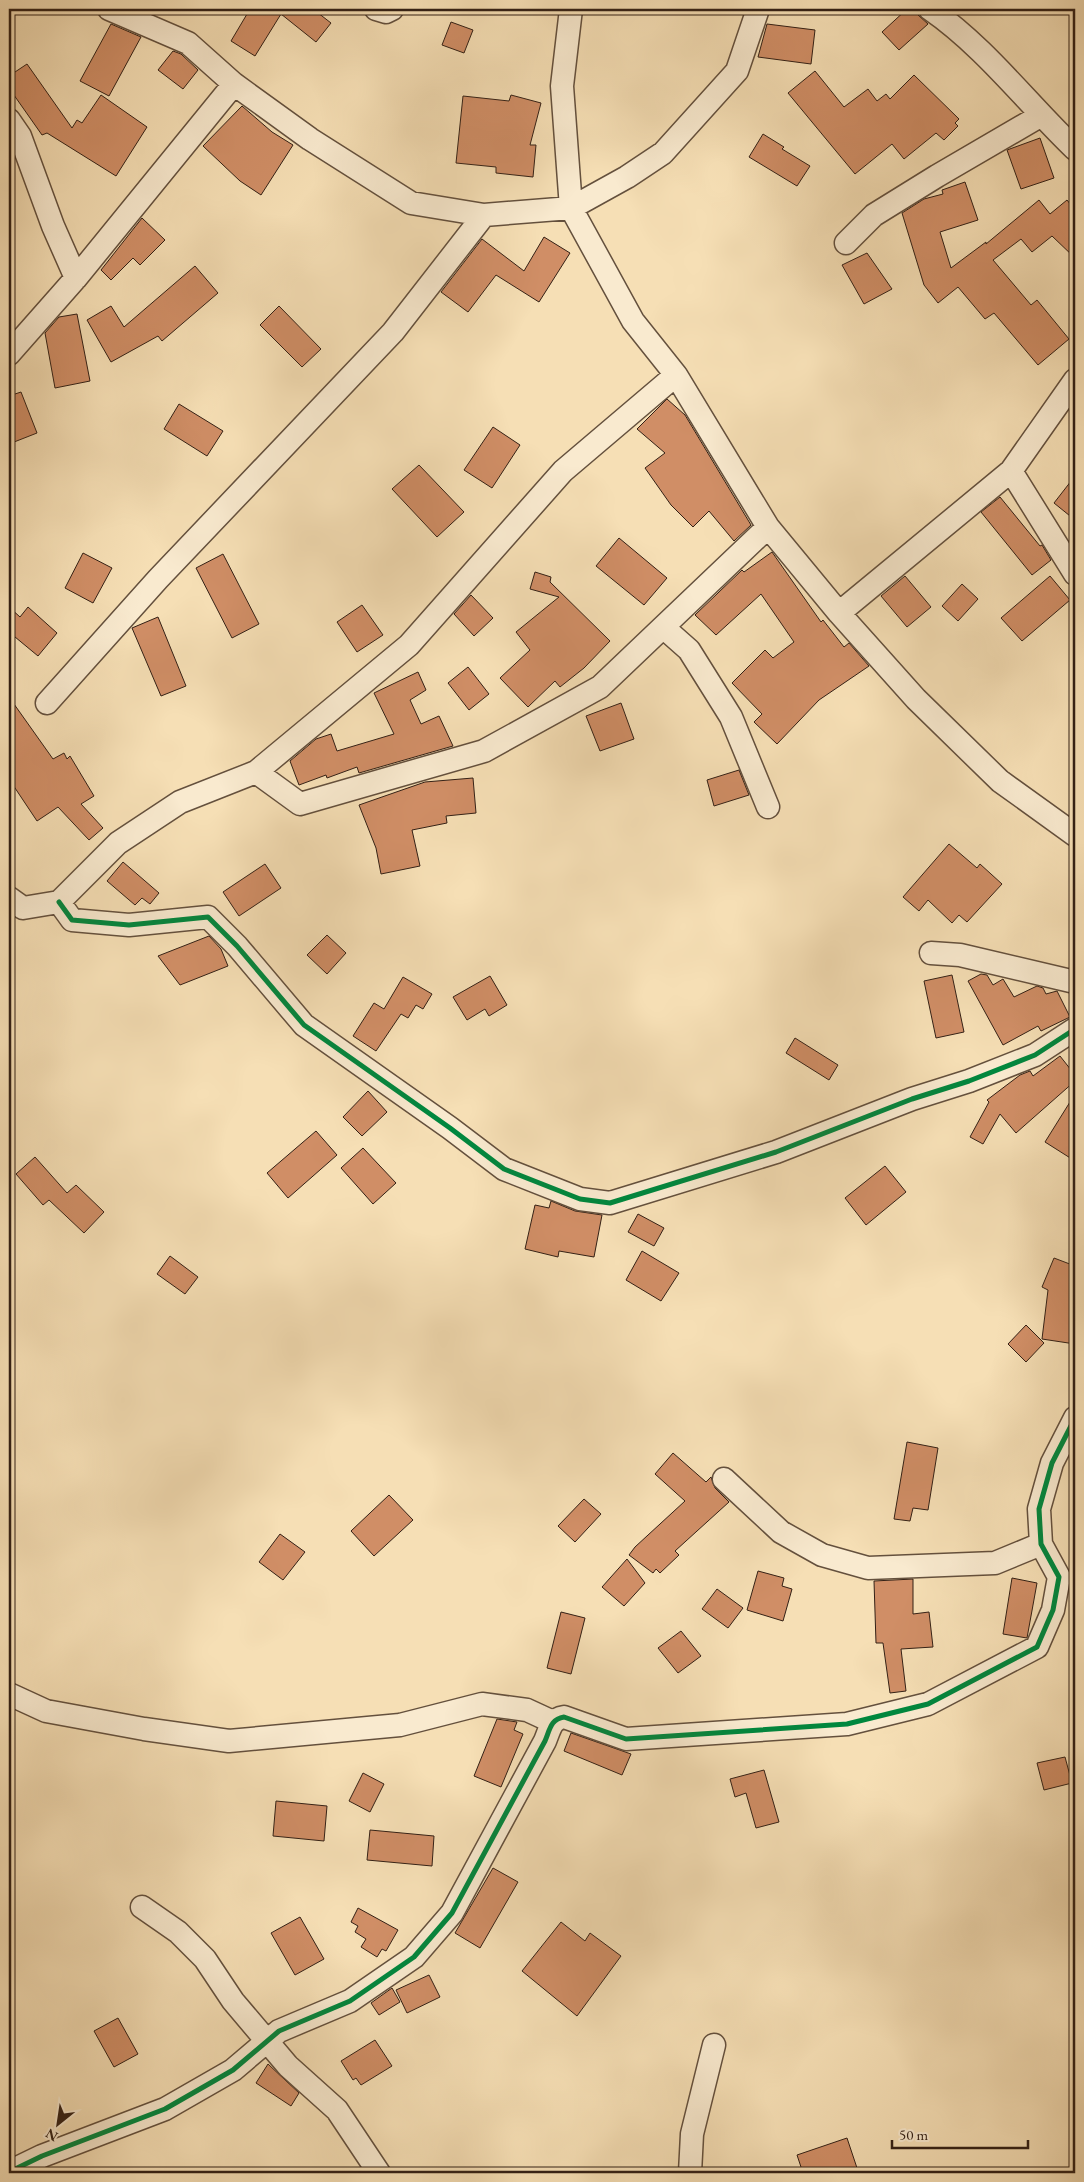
<svg xmlns="http://www.w3.org/2000/svg" width="1084" height="2182" font-family="'EB Garamond',serif">
	<style>
		.building { fill: #d08e66; stroke: #332015 }
		.lines { fill: none; stroke-linecap: round; stroke-linejoin: round }
		.minor-casing { stroke: #64503d; stroke-width: 25 }
		.minor { stroke: #f9eacf; stroke-width: 22 }
		.cycleway-casing { stroke: #f9eacf; stroke-width: 8 }
		.cycleway { stroke: #00873e; stroke-width: 5 }
	</style>
	<rect width="100%" height="100%" fill="#f6dfb5"/>
	<filter id="stains"><feTurbulence type="fractalNoise" baseFrequency=".004" numOctaves="4"/><feColorMatrix values="0 0 0 0 .2 0 0 0 0 .09 0 0 0 0 .02 0 0 0 .5 -.17"/></filter>
	<radialGradient id="worn" r=".72"><stop offset=".6" stop-color="#630" stop-opacity="0"/><stop offset="1" stop-color="#630" stop-opacity=".3"/></radialGradient>
	<!-- building -->
	<path class="building" d="M250,9H313L331,23L316,42L281,14L255,56L231,41Z
		M907,9H917L918,15L928,24L899,50L882,32Z
		M451,22L473,30L464,53L442,45Z
		M111,24L141,37L109,96L80,81Z
		M767,24L815,30L811,64L758,57Z
		M173,51L181,54L198,70L183,89L158,70Z
		M27,64L72,128L77,120L82,123L101,95L147,127L116,176L47,133L42,135L9,88V76Z
		M815,71L844,107L868,89L877,101L886,94L890,99L914,75L959,119L955,123L958,126L944,140L936,133L904,159L892,144L855,174L788,93Z
		M511,95L541,103L530,145H536L533,177L496,173V167L456,163L463,96L509,101Z
		M242,106L272,132L293,145L261,195L240,181L203,146Z
		M763,134L784,147L782,149L810,166L797,186L749,157Z
		M1040,138L1054,178L1021,189L1007,150Z
		M965,182L978,220L940,232L951,268L986,242V244L1039,200L1050,214L1067,200L1075,210V258L1052,236L1032,252L1021,239L993,260L1031,305L1037,300L1069,339L1038,365L994,313L985,319L958,287L938,303L924,285L902,213L924,199L943,194L942,190Z
		M142,218L165,240L140,265L133,258L111,280L101,270Z
		M544,237L570,253L539,302L496,275L468,312L441,292L482,239L524,271Z
		M867,253L892,289L864,304L842,265Z
		M195,266L218,293L162,341L158,336L111,362L87,320L111,306L124,327Z
		M279,306L321,349L302,367L260,325Z
		M77,314L90,381L55,388L45,333L59,317Z
		M21,392L37,433L9,444V396Z
		M667,399L685,415L751,525L734,541L709,511L693,527L671,505L645,468L665,453L637,429Z
		M179,404L223,431L207,456L164,429Z
		M493,427L520,445L492,488L464,470Z
		M419,465L464,512L437,537L392,489Z
		M1075,476V520L1054,503Z
		M1000,497L1040,546L1042,545L1051,560L1032,575L981,512Z
		M619,538L667,578L644,605L596,566Z
		M772,552L821,622L823,620L844,647L849,643L869,666L819,700L777,744L754,722L762,714L732,683L765,650L773,658L794,642L761,594L716,635L695,615L742,570L744,572Z
		M83,553L112,568L93,603L65,588Z
		M223,554L259,624L232,638L196,568Z
		M535,572L551,577L550,582L610,641L584,668L560,687L555,681L528,707L500,678L530,650L516,632L559,597L530,589Z
		M905,576L931,607L907,627L881,596Z
		M1050,576L1070,600L1022,641L1001,618Z
		M962,584L978,599L958,621L942,606Z
		M471,595L493,618L474,636L454,614Z
		M362,605L383,635L357,652L337,622Z
		M9,607L20,617L28,607L57,633L38,656L9,632Z
		M158,617L186,686L161,696L132,628Z
		M468,667L489,694L469,710L448,683Z
		M418,672L426,690L410,700L421,724L439,716L453,746L359,773L357,767L327,778L326,775L299,785L290,761L316,739L331,734L337,751L394,734L374,693Z
		M9,697L53,759L64,753L67,759L70,756L94,796L81,804L103,828L89,840L58,807L37,821L9,779Z
		M621,703L634,739L600,751L586,716Z
		M739,770L749,795L714,806L707,780Z
		M473,778L476,813L446,816L447,823L412,830L420,866L381,874L376,848L359,805L425,782Z
		M949,844L977,868L980,864L1002,884L967,922L959,915L952,923L928,900L919,911L903,897Z
		M123,862L159,893L150,904L142,898L135,905L107,881Z
		M265,864L281,888L239,916L223,892Z
		M327,935L346,953L327,974L307,955Z
		M209,936L221,949L228,966L180,985L158,956Z
		M981,974L987,975L993,985L1003,979L1014,997L1037,986L1043,988L1046,994L1057,991L1070,1017L1041,1031L1038,1026L1003,1045L968,981Z
		M952,975L964,1032L936,1038L924,981Z
		M490,976L507,1005L489,1016L485,1009L467,1020L453,997Z
		M403,977L432,994L423,1009L416,1005L408,1018L401,1014L376,1051L353,1036L374,1003L384,1009Z
		M795,1038L838,1065L829,1080L786,1053Z
		M1060,1056L1075,1075V1081L1016,1133L1000,1114L983,1144L970,1137L989,1102L987,1100L1020,1075L1030,1071L1033,1076Z
		M368,1091L387,1112L362,1136L343,1117Z
		M1075,1094V1161L1045,1142Z
		M316,1131L337,1155L288,1198L267,1173Z
		M363,1148L396,1183L373,1204L341,1168Z
		M35,1157L67,1193L76,1185L104,1212L84,1233L49,1200L43,1205L16,1174Z
		M885,1166L906,1192L866,1225L845,1198Z
		M551,1201L575,1211L602,1215L594,1257L559,1251L558,1257L525,1249L535,1205L549,1208Z
		M638,1214L664,1228L654,1246L628,1232Z
		M642,1251L679,1273L661,1301L626,1280Z
		M170,1256L198,1277L185,1294L157,1274Z
		M1054,1258L1075,1266V1344L1042,1339L1048,1290L1042,1287Z
		M1026,1325L1044,1343L1026,1362L1008,1344Z
		M907,1442L938,1448L928,1510L913,1508L910,1521L894,1519Z
		M673,1453L706,1482L711,1477L715,1488L729,1502L675,1551L679,1555L660,1573L656,1569L653,1573L629,1555L635,1547L685,1501L655,1474Z
		M389,1495L413,1520L374,1556L351,1531Z
		M584,1499L601,1514L575,1542L558,1526Z
		M280,1534L305,1552L283,1580L259,1562Z
		M627,1559L645,1583L624,1606L602,1587Z
		M758,1571L784,1578L782,1586L792,1589L783,1621L747,1610Z
		M1012,1578L1037,1583L1027,1638L1003,1634Z
		M913,1579V1614L929,1612L933,1647L901,1649L906,1691L890,1693L883,1643H876L874,1581Z
		M717,1589L743,1608L728,1628L702,1609Z
		M561,1612L585,1618L571,1674L547,1668Z
		M681,1631L701,1656L678,1673L658,1648Z
		M497,1719L517,1722L514,1730L523,1734L501,1787L474,1776Z
		M571,1733L631,1754L622,1775L564,1751Z
		M1065,1757L1072,1783L1044,1790L1037,1763Z
		M764,1770L779,1822L756,1828L746,1793L735,1797L730,1779Z
		M363,1773L384,1784L370,1812L349,1801Z
		M276,1801L327,1806L324,1841L273,1836Z
		M370,1830L434,1836L432,1866L367,1860Z
		M493,1868L518,1882L480,1948L455,1933Z
		M358,1908L398,1930L386,1951L382,1949L377,1957L361,1947L366,1939L355,1932L358,1926L351,1922Z
		M300,1917L324,1959L295,1975L271,1933Z
		M561,1922L585,1941L590,1933L621,1956L577,2016L522,1971Z
		M429,1975L440,1997L407,2013L396,1990Z
		M392,1988L400,2002L379,2015L371,2003Z
		M118,2018L138,2054L114,2067L94,2031Z
		M375,2040L392,2066L361,2085L356,2078L353,2080L341,2061Z
		M268,2064L299,2093L291,2106L256,2083Z
		M847,2138L858,2171L849,2173H803L797,2155Z"/>
	<g class="lines">
		<defs>
			<path id="minor" d="M109,9L188,43L234,84L310,139L411,203L484,215L571,208L627,177L663,153L737,71L758,9
				M376,9L386,12L392,9
				M571,9L562,86L571,208L633,321L676,375L768,527L839,613L916,699L1000,781L1075,835
				M930,9C985,47 1027,103 1075,149
				M9,120L20,136L53,226L76,278
				M846,243L874,215L937,176L1040,116
				M9,354L76,278L234,84
				M1011,471L1075,574
				M839,613L1011,471L1075,380
				M663,627L689,650L731,717L768,807
				M47,703L158,579L393,332L484,215
				M256,772L300,804L484,751L600,687L768,527
				M9,898L23,908L59,902L118,843L180,802L256,772L409,645L563,471L676,375
				M59,902L72,920L129,925L208,917L237,946L304,1025L450,1128L504,1169L580,1199L610,1203L776,1152L912,1099L969,1081L1035,1055L1075,1029
				M931,953L960,955L1075,982
				M724,1479L781,1532L822,1555L868,1568L995,1563L1041,1544
				M9,1694L46,1711L144,1729L229,1741L400,1725L482,1704L527,1710L553,1722
				M142,1907L178,1932L205,1959L233,2001L288,2066L337,2110L379,2173
				M9,2172L42,2156L165,2109L233,2070L279,2031L350,2001L414,1957L452,1913L545,1741C550,1729 551,1719 564,1717L626,1739L847,1724L928,1704L1037,1647L1053,1610L1059,1577L1041,1544L1039,1509L1052,1463L1075,1418
				M690,2173L692,2134L714,2045"/>
		</defs>
		<!-- minor casing -->
		<use href="#minor" class="minor-casing"/>
		<!-- minor -->
		<use href="#minor" class="minor"/>
		<defs>
			<path id="cycleway" d="M59,902L72,920L129,925L208,917L237,946L304,1025L450,1128L504,1169L580,1199L610,1203L776,1152L912,1099L969,1081L1035,1055L1075,1029
				M9,2172L42,2156L165,2109L233,2070L279,2031L350,2001L414,1957L452,1913L545,1741C550,1729 551,1719 564,1717L626,1739L847,1724L928,1704L1037,1647L1053,1610L1059,1577L1041,1544L1039,1509L1052,1463L1075,1418"/>
		</defs>
		<!-- cycleway casing -->
		<use href="#cycleway" class="cycleway-casing"/>
		<!-- cycleway -->
		<use href="#cycleway" class="cycleway"/>
	</g>
	<!-- margin -->
	<rect width="1084" height="2182" fill="none" stroke="#f6dfb5" stroke-width="30"/>
	<rect x="10" y="10" width="1064" height="2162" fill="none" stroke="#332015" stroke-width="2.5"/>
	<rect x="15" y="15" width="1054" height="2152" fill="none" stroke="#332015"/>
	<!-- north arrow -->
	<g transform="translate(58 2124) rotate(210)" stroke="#f9eacf" stroke-width="4" paint-order="stroke">
	<path d="M0-4L9 19L0 12L-9 19Z" fill="#332015"/>
	<text y="-8" font-size="14" font-weight="bold" text-anchor="middle" fill="#332015">N</text>
	</g>
	<!-- scale -->
	<path d="M892 2140v8h136v-8" fill="none" stroke="#332015" stroke-width="2.5"/>
	<text x="899" y="2140" font-size="15" fill="#332015" stroke="#f9eacf" stroke-width="4" paint-order="stroke">50 m</text>
	<rect width="100%" height="100%" filter="url(#stains)"/>
	<rect width="100%" height="100%" fill="url(#worn)"/>
</svg>
